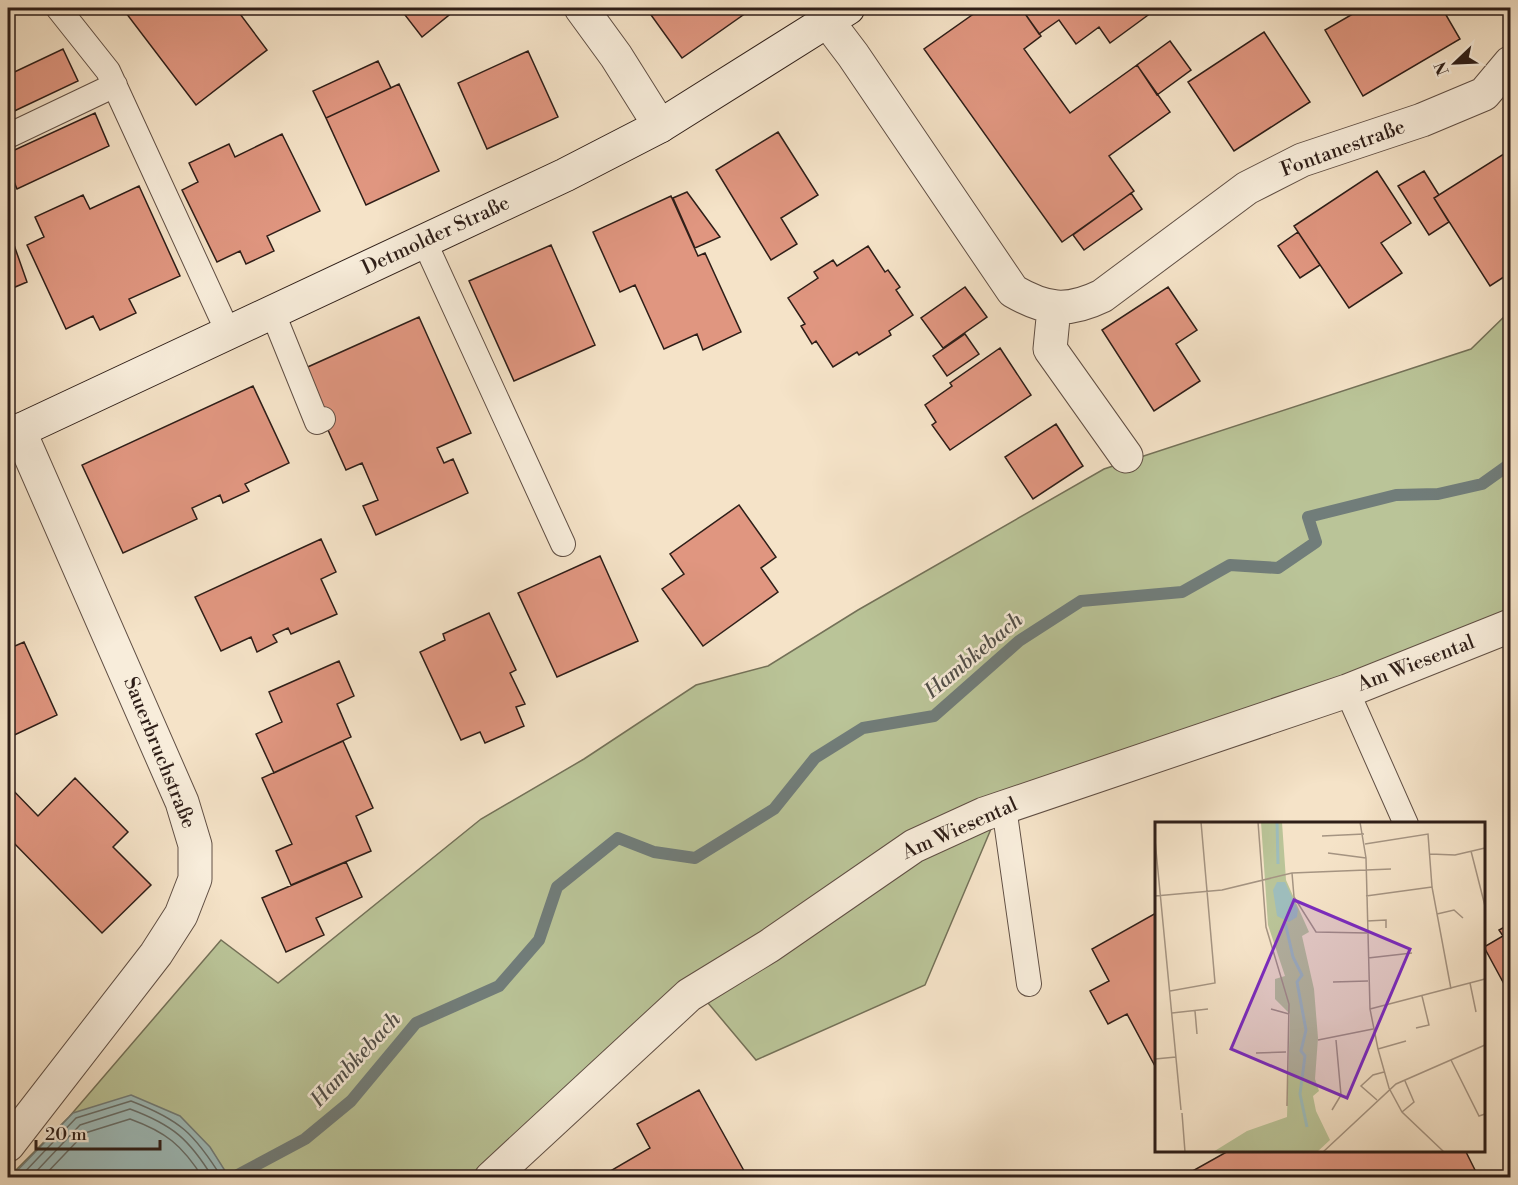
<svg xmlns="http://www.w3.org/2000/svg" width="1518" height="1185" font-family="'Libre Bodoni',serif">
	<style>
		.green { fill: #bac498; stroke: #747158; stroke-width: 1.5 }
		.water { fill: #9ebdbc; stroke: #717d7a; stroke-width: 1.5 }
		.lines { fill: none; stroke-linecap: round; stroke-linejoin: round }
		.shore { stroke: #666e6a; stroke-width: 1.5 }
		.stream { stroke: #717d7a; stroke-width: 12 }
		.building { fill: #e09680; stroke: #2e1e18; stroke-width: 1.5 }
		.lane-casing { stroke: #604f44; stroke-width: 26 }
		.street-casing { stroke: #604f44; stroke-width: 35 }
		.secondary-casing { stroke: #2e1e18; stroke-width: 35 }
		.lane { stroke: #f8eddb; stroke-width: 24 }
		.street { stroke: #f8eddb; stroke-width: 33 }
		.secondary { stroke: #f8eddb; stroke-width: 33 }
		.labels { text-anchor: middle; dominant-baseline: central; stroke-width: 5; stroke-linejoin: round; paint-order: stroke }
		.street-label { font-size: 20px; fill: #2e1e18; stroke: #f8eddb }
		.water-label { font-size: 21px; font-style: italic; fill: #504e49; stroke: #f8eddb }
		.inset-river { fill: none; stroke: #9ebdbc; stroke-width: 3 }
		.inset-road { fill: none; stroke: #a59482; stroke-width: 1.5 }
		.view { fill: #7b2cbf; fill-opacity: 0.15; stroke: #7b2cbf; stroke-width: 3 }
		.inset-edge { fill: none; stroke: #2e1e18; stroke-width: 3 }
	</style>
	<rect width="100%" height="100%" fill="#f5e3c8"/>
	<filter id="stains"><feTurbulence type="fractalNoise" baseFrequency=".00333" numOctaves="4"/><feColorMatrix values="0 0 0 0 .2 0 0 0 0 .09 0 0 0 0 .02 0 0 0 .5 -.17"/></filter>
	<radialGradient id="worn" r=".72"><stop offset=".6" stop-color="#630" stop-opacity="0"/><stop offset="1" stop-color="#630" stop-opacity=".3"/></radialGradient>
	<!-- green -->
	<path class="green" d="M1510,311V613L1002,803L925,985L756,1060L687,978L469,1177L8,1178L69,1117L221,940L278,983L481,819L584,759L696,685L768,666L858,610L1104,469L1471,349Z"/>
	<!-- water -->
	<path class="water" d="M131,1095L180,1116L210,1147L229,1177H11L73,1113Z"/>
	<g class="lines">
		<!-- shore -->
		<path class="shore" d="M19,1178L76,1118L131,1101C180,1120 194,1133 222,1178
			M30,1178L80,1125L130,1109C173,1125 189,1139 213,1178
			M42,1178L85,1133L130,1119C166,1132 182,1145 203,1178"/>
		<!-- stream -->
		<path class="stream" d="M232,1178L305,1139L351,1101L416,1023L499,986L539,940L557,887L618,838L654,852L695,858L774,809L815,758L863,728L934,716L1019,641L1081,601L1182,592L1230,565L1278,568L1316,542L1308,517L1396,495L1438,494L1482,484L1510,464"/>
	</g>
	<!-- building -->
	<path class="building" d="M134,8H248L240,14L267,50L196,105L126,13Z
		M414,8H452L454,11L422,37L405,15Z
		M646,8H753L682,58Z
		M982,8H1021L1041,36L1024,49L1070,113L1137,65L1170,112L1109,156L1134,191L1062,242L924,49Z
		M1021,8H1153L1155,10L1110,43L1099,27L1076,44L1059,20L1039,34Z
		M1363,8H1442L1460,39L1363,96L1325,30Z
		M1264,32L1310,102L1234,151L1188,82Z
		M1170,41L1191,70L1157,95L1137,65Z
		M63,49L78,81L8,114V75Z
		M528,51L558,117L487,149L458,83Z
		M378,61L391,88L326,118L313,91Z
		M399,84L439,171L366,205L326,118Z
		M95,113L109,146L17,189L8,167V153Z
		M778,132L818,195L781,218L797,244L771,260L716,170Z
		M282,134L320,211L267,236L274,251L246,264L240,251L217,262L182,190L198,182L189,163L229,144L235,157Z
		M1510,150V273L1490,286L1434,198Z
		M1377,171L1411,223L1381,243L1402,273L1349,308L1294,226Z
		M1424,171L1439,195L1434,198L1449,222L1429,235L1398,186Z
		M139,186L180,276L129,299L136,313L100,330L93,316L66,329L27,245L44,237L35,217L83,195L90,209Z
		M687,192L720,237L695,248L673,198Z
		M1131,193L1142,209L1084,250L1073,235Z
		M671,196L698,256L705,253L741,332L703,350L697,334L664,349L635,285L620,292L593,232Z
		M1298,232L1320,265L1300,278L1278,246Z
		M14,245L27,282L8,290V248Z
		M551,245L595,345L514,381L469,281Z
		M868,246L885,272L888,270L900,287L896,290L913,315L889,331L891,335L859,355L857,352L833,367L816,341L812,344L801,326L805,324L788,298L818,278L814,272L833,260L837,266Z
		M965,287L987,317L943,348L921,318Z
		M1168,287L1197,330L1176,344L1200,381L1154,411L1102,330Z
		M419,317L471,433L437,448L444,463L453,459L468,493L376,535L363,506L378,500L362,463L346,470L301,370Z
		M965,334L979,354L947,376L933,356Z
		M8,341L14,355L8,360Z
		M1000,348L1031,395L950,450L932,425L936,422L925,405L952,386L950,383Z
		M253,386L289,463L245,484L249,491L223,503L220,495L192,508L197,519L123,553L82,465Z
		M1056,424L1083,466L1033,499L1005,457Z
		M739,505L776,557L761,568L778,592L703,646L662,589L684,574L670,554Z
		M321,539L336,572L321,579L337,614L291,634L288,628L273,635L277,642L257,652L251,637L221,651L195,597Z
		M600,556L638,641L557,677L518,593Z
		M489,613L516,670L510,673L525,704L516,707L524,726L485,743L480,732L461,740L420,652L445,640L443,634Z
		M24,642L57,715L8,738V649Z
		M339,661L354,696L337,704L351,737L274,773L256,734L282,722L269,692Z
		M343,741L373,808L356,816L371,851L291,885L276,851L292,844L262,778Z
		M75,778L128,832L113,847L151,885L102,933L8,837V785L38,816Z
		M346,862L362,897L316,918L324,935L286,952L262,898Z
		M1156,913V1068L1127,1014L1108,1024L1090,991L1109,981L1092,949Z
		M1510,924V995L1484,947L1503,936L1499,930Z
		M699,1090L748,1178H616L612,1170L650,1148L637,1124Z
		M1230,1150H1465L1479,1178H1180Z"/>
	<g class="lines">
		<defs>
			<path id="lane" d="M58,8L108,71L228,332
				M8,136L115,85
				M425,243L563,544
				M272,311L317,422L323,419
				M1347,691L1406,824
				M1004,807L1029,984"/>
			<path id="street" d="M581,8L616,56L660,126
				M828,22L853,55L1013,291C1046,310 1067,313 1102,296L1247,188L1302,160L1422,120L1484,94L1510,63
				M1054,308L1050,349L1126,456
				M8,1145L156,954L181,915L195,879V845L182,802L19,430
				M491,1178L689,995L769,946L914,846L984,814L1347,691L1510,626"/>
			<path id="secondary" d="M8,436L565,175L660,126L848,8"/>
		</defs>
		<!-- lane casing -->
		<use href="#lane" class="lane-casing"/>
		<!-- street casing -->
		<use href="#street" class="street-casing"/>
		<!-- secondary casing -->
		<use href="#secondary" class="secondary-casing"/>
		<!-- lane -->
		<use href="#lane" class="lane"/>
		<!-- street -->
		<use href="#street" class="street"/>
		<!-- secondary -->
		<use href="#secondary" class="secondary"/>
	</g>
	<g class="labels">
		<!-- street labels -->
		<g class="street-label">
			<text transform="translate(1343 149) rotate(-20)">Fontanestraße</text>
			<text transform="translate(436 236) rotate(-25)">Detmolder Straße</text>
			<text transform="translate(1416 664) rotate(-21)">Am Wiesental</text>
			<text transform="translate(159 753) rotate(68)">Sauerbruchstraße</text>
			<text transform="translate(960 829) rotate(-24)">Am Wiesental</text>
		</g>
		<!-- water labels -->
		<g class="water-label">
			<text transform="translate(974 656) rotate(-40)">Hambkebach</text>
			<text transform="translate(356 1060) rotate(-47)">Hambkebach</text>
		</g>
	</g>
	<!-- overview -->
	<g transform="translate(1155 822)">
		<rect width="330" height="330" fill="#f5e3c8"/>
		<path d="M106,0H127L131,58L154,110L147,114L159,167L163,216L160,257L164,269L158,274L161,289L175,318L162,330H58L92,309L132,295L135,192L120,177V157L130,154L113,103Z" fill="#bac498"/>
		<path d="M122,60H130L143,88L142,95L134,100L122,94L118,68Z" fill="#9ebdbc"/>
		<path class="inset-river" d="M122,0L123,42M130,100L138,135L147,153L142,160L151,208L146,229L150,234L145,272L152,305"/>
		<path class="inset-road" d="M103,0L111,105L134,182L132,284M205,0L211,36L215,187L223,227L234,266L247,290L289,330M167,14L209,12M0,18L26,288M210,22L273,12L277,65L296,167M316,29L330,84M173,31L211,36M275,32L300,33L330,26M137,51L139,75L161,110L212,111M0,74L67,68L137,51L236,47M211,74L277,65M282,92L299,88L308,96M212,99L231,98V106M213,136L257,131M178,160L213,159M315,161L321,190M15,169L60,161L46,0M116,187L134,192M215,187L330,157M40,189L42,212M17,191L53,187M261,206L274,203L267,174M163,218L218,207M223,227L251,219M101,231L131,230M0,237L21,235M296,238L324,294L330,292M222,278L206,264L218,253L229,250M177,288L186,273L181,218M247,290L259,280L250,259M27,291L30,330M168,330L241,262L330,223"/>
		<path class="view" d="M139,78L255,127L192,276L76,227Z"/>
		<rect width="330" height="330" class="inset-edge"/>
	</g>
	<!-- margin -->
	<rect width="1518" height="1185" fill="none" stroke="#f5e3c8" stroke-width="30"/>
	<rect x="9" y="9" width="1500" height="1167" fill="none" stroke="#2e1e18" stroke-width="3"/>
	<rect x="15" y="15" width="1488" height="1155" fill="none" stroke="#2e1e18" stroke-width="1.5"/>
	<!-- north arrow -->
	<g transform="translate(1455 63) rotate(247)" stroke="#f8eddb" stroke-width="4.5" paint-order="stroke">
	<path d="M0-4.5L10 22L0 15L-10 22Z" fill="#2e1e18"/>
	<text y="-9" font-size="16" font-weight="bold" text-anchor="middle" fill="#2e1e18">N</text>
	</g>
	<!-- scale -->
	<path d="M36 1140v9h124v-9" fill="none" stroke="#2e1e18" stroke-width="3"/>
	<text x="45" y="1140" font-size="18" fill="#2e1e18" stroke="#f8eddb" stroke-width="4.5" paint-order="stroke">20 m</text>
	<rect width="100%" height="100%" filter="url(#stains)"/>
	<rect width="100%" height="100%" fill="url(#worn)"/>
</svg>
